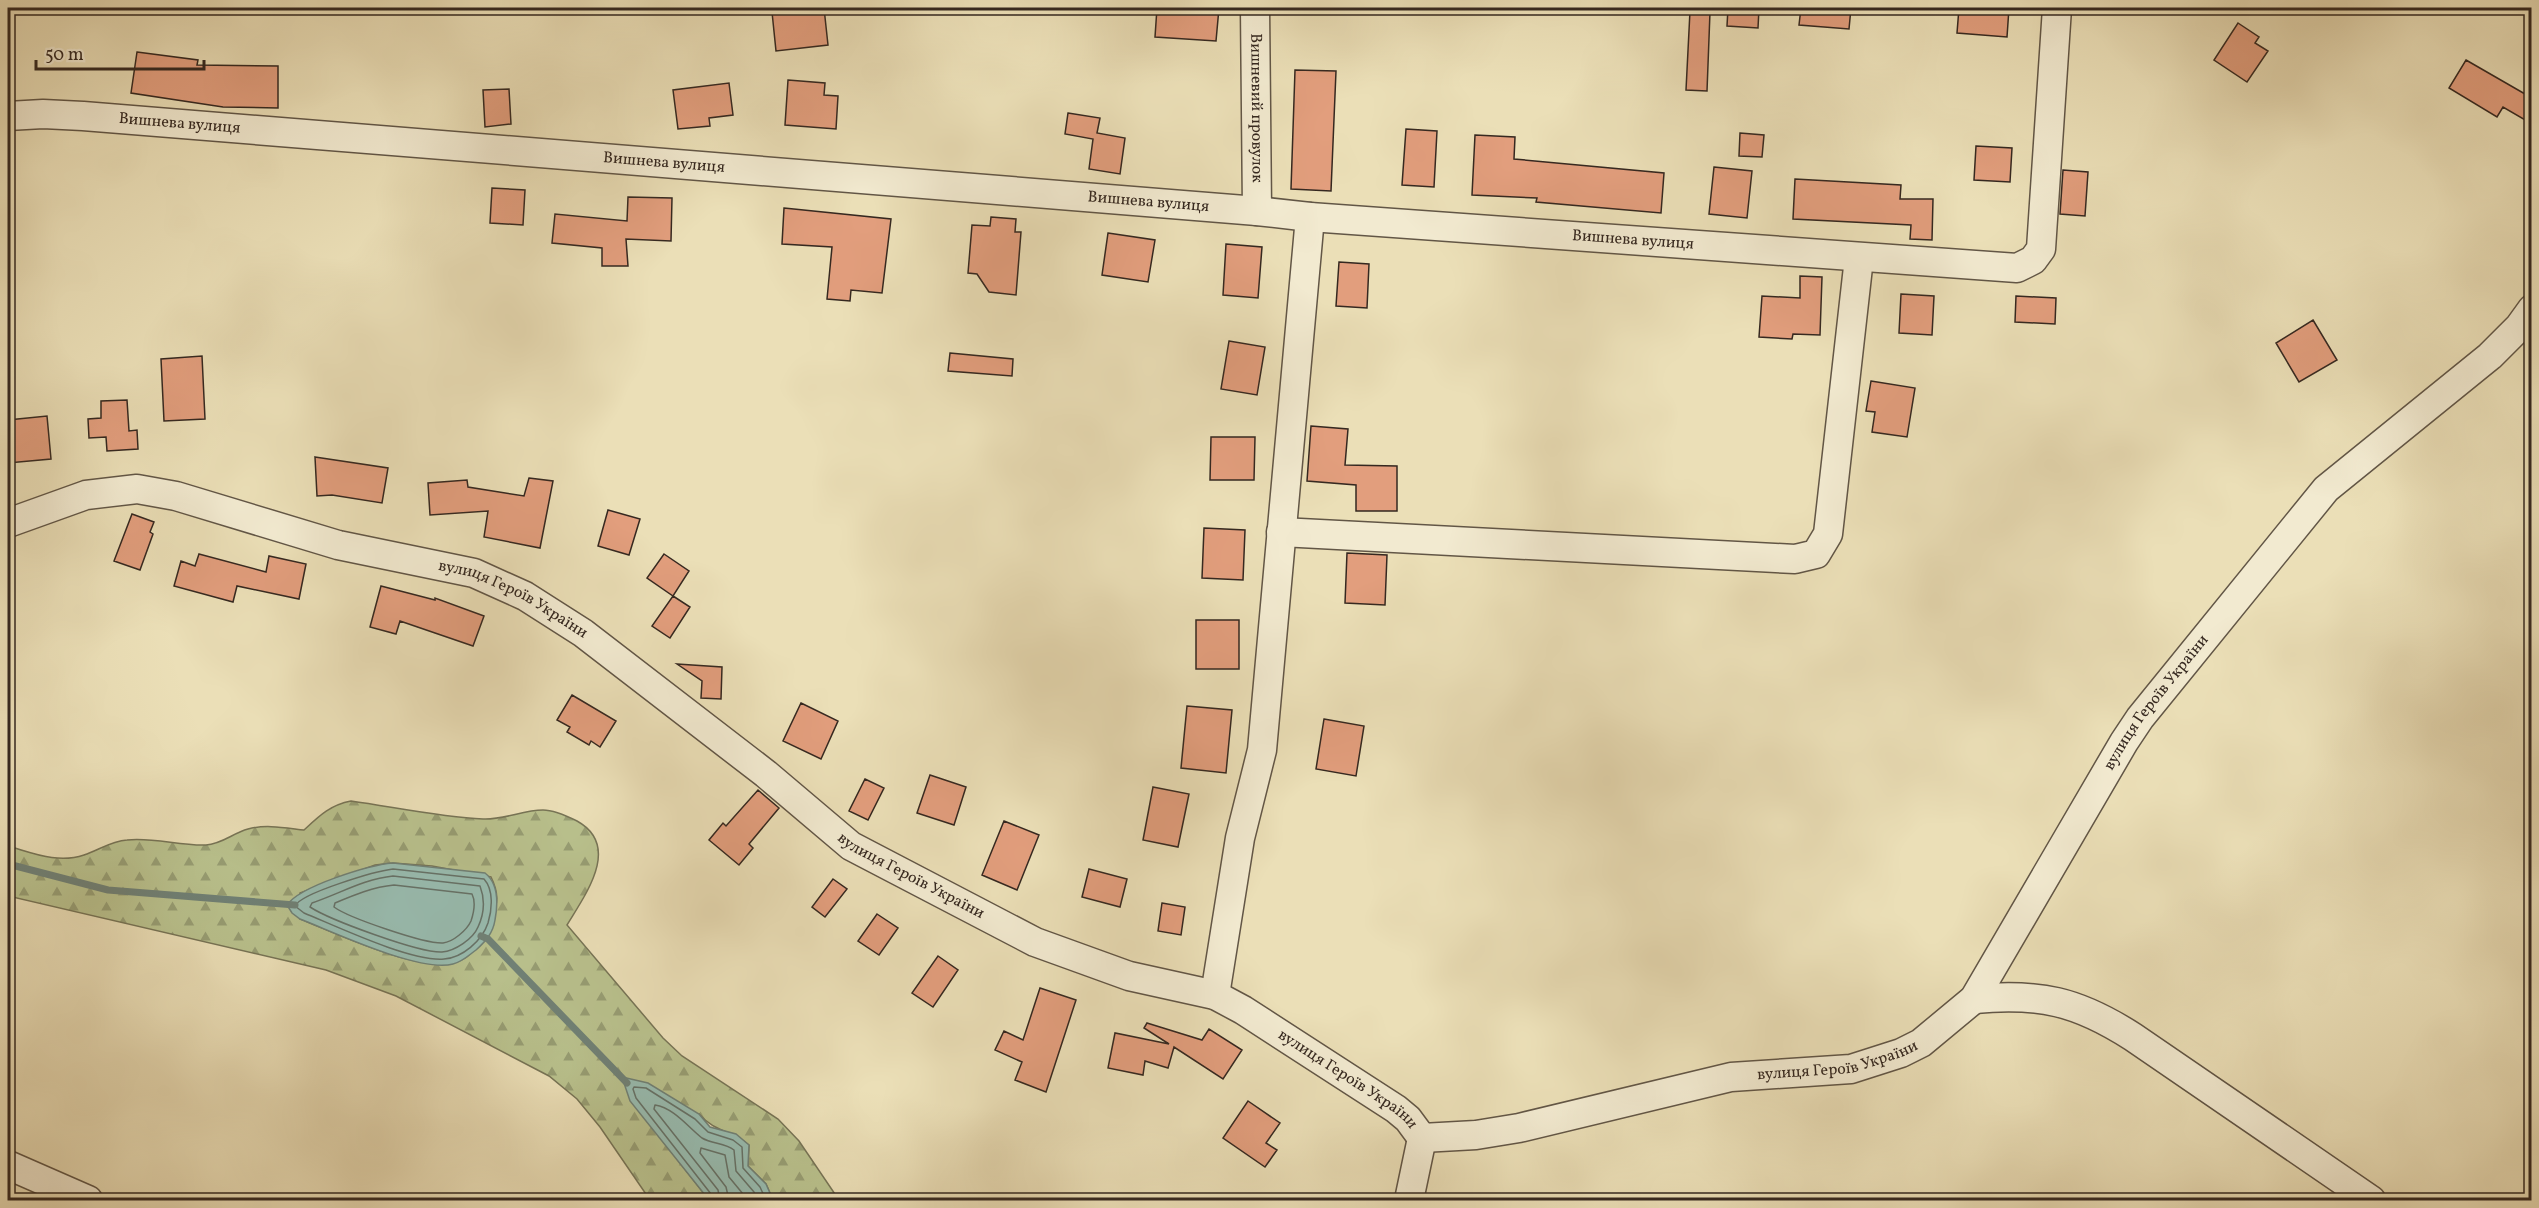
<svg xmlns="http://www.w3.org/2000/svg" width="2539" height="1208" font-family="Vollkorn,serif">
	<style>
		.forest { fill: url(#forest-firs); stroke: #777456; stroke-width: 1.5; fill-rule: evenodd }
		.water { fill: #98bcb0; stroke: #708176; stroke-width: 1.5 }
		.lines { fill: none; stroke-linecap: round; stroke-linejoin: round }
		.shore { stroke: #667268; stroke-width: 1.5 }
		.stream { stroke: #708176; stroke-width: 7 }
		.building { fill: #e29e7d; stroke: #352820; stroke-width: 1.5 }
		.minor-casing { stroke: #625646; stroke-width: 31 }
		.minor { stroke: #f2ead0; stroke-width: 28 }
		.labels { text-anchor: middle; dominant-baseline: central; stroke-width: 4.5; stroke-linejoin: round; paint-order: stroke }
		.street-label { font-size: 16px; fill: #352820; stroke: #f2ead0 }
	</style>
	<defs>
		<pattern id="forest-firs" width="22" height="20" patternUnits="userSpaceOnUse" patternTransform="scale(1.5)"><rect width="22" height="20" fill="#b9c18d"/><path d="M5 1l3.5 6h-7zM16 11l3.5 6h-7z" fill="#979d73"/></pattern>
	</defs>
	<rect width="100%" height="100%" fill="#ebdfb7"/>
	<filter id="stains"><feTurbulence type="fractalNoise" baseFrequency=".00333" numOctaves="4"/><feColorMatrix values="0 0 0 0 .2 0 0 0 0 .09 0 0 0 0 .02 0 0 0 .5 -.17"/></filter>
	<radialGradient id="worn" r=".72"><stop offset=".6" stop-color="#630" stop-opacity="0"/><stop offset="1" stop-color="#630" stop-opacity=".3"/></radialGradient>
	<!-- forest -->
	<path class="forest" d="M351,801C394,807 439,817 483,819C504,820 523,810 543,810C554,810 567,816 577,821C622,846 585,895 567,925L663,1038L682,1056L778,1119L799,1141L839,1200H773L766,1184L748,1166L749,1145C730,1129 716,1133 699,1114L660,1137L709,1200H650L600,1127L577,1099L549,1076L396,996L326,970L8,896V846C33,853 58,864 84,855C99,850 111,841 127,840C153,837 180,846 206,845C222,844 233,833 248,829C266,824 286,828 304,830C319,816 330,805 351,801ZM393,863L432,866L491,877C502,899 496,909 485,928C480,937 474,953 465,958C431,980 336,933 300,919V893L375,865Z"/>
	<!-- water -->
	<path class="water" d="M393,863L485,873C499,884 498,904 495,920C493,933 486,941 476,950C469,955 462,962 453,964C420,973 334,932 300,919L292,913L287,905C300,886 369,865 393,863Z
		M622,1077L648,1083L699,1114L710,1127L736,1134L749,1145L748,1166L766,1184L773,1200H709L630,1101Z"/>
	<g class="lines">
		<!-- shore -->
		<path class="shore" d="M393,869L484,879C494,890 492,910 488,923C482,941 462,958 444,959C411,962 336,926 304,913L295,906C301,893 376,871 393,869Z
			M393,876L480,886C485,899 484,914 478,927C473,939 455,951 442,952C419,953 330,920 310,907L312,903C339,894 364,879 393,876Z
			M394,885L472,894C476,902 474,912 471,921C467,930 453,942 443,943C425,944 349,918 334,907L335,903C354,895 373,887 394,885Z
			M713,1200L711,1194L636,1098L633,1089L634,1087L646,1088L695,1119L708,1132L733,1140L742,1147L743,1168L760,1187L766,1200
			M720,1200L718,1190L654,1109L655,1105C674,1108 688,1127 702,1138C712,1144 725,1143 734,1150L736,1171L754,1192L758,1200
			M729,1200L726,1187L700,1153L701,1148L725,1155L729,1177L748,1200"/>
		<!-- stream -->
		<path class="stream" d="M8,864L108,890L295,905
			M481,936L488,939L627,1083"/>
	</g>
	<!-- building -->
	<path class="building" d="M788,8H824L828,45L776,51L772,12L789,10Z
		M1157,8H1219L1216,41L1155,37Z
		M1728,8H1759L1758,28L1727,26Z
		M1801,8H1851L1849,29L1799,25Z
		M1959,8H2009L2007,37L1957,33Z
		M1690,11L1710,12L1707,91L1686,90Z
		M2238,23L2259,37L2255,43L2268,51L2247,82L2214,60Z
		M137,52L198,60L197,65L278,66V108L223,107L131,93Z
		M2466,60L2532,98V124L2503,107L2497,117L2449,88Z
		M1295,70L1336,71L1331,191L1291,189Z
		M788,80L825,83L824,95L838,96L836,129L785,125Z
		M729,83L733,115L709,118L710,126L678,129L673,90Z
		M509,89L511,124L485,127L483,90Z
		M1068,113L1100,118L1097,133L1125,138L1120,174L1089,169L1093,139L1065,134Z
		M1406,129L1437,131L1434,187L1402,185Z
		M1740,133L1764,135L1762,157L1739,156Z
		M1475,135L1515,137L1514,159L1664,173L1661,213L1536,202L1537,198L1472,195Z
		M1976,146L2012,148L2010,182L1974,180Z
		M1714,167L1752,171L1747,218L1709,214Z
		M2063,170L2088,172L2085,216L2060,214Z
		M1795,179L1901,185L1900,199H1933L1932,240L1910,239L1911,225L1793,219Z
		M492,188L525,190L523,225L490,223Z
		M628,197L672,198L671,241L626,239L628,266H602V248L552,243L555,214L627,221Z
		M784,208L891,219L882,293L851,290L850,301L827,299L832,247L782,244Z
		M991,217L1016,219L1015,232H1021L1016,295L989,292L977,274L968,273L972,225L990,226Z
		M1108,233L1155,240L1148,282L1102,275Z
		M1226,244L1262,247L1258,298L1223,295Z
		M1339,262L1369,264L1367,308L1336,306Z
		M1800,276L1822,277L1820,335L1793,334L1792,339L1759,337L1762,296L1800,298Z
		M1901,294L1934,296L1932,335L1899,333Z
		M2016,296L2056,298L2055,324L2015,322Z
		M2313,320L2337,360L2299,382L2276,343Z
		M1229,341L1265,347L1257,395L1221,389Z
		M950,353L1013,359L1012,376L948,371Z
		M202,356L205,419L164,421L161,359Z
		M1871,381L1915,388L1907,437L1872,432L1875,412L1866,411Z
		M127,400L129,431L137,430L138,449L107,451L106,437L89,438L88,419L101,418V401Z
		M47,416L51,459L8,463V420Z
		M1311,426L1348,429L1345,465L1397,466V511H1356V485L1307,481Z
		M1211,437H1255L1254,480H1210Z
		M315,457L388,468L382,503L332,495L317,496Z
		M529,478L553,481L540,548L484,537L488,511L430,515L428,483L467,480L468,487L524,496Z
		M608,510L640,519L629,555L598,546Z
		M132,514L154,522L150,532L153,534L140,570L114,561Z
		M1204,528L1245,530L1243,580L1202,578Z
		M1347,553L1387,555L1385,605L1345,603Z
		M199,554L266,572L269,556L306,564L299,599L237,586L233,602L174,586L181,561L195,566Z
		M664,554L689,571L673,596L647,578Z
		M381,586L435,600V598L484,616L473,646L400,621L396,634L370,627Z
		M673,596L690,607L670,638L652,626Z
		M1196,620H1239V669H1196Z
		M677,664L722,667L721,699L701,698L702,681Z
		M572,695L616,721L600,747L591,741L589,745L567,732L570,727L557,720Z
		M801,703L838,721L821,759L783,741Z
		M1187,706L1232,710L1226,773L1181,768Z
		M1324,719L1364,726L1356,776L1316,769Z
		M930,775L966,787L954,825L917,813Z
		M865,779L884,788L868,820L849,811Z
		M1153,787L1189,794L1178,847L1143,840Z
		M758,790L779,808L749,844L753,848L739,865L709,840L723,823L726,826Z
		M1004,821L1039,835L1017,890L982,875Z
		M1089,869L1127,879L1120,907L1082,897Z
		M833,879L847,889L825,917L812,907Z
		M1162,903L1185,907L1181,935L1158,931Z
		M877,914L898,928L879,955L858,941Z
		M938,956L958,970L933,1007L912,993Z
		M1040,988L1076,1000L1046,1092L1015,1080L1022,1062L995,1050L1004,1031L1023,1040Z
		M1147,1023L1202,1040L1209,1029L1242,1050L1223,1079L1174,1047L1168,1068L1145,1061L1143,1075L1108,1068L1115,1033L1169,1044L1144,1028Z
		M1248,1101L1280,1123L1266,1143L1277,1150L1265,1167L1223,1138Z"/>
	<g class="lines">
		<defs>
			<g id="minor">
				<path id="s1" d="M1255,8L1257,211"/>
				<path id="s2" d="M8,116L43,114L83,116L1257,211L1310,217L2017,268L2033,260L2041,249L2057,8"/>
				<path id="s3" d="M8,523L86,495L137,489L176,496L338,545L474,573L525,596L583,633L766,774L851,846L1035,942L1129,976L1215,995L1243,1010L1396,1109L1408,1119L1422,1138L1476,1135L1519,1128L1731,1077L1851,1069L1901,1053L1921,1043L1974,999L2124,742L2140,718L2326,489L2490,356L2519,327L2532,309"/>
				<path d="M1281,532L1795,559L1816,554L1828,534L1859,258"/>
				<path d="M1215,995L1240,838L1262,750L1310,217"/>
				<path d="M1974,999C2040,993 2077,1001 2133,1037L2371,1200"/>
				<path d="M8,1165L88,1200"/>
				<path d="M1409,1200L1422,1138"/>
			</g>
		</defs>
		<!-- minor casing -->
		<use href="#minor" class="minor-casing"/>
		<!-- minor -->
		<use href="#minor" class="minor"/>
	</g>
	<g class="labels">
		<!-- street labels -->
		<g class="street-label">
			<text stroke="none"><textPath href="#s1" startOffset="100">Вишневий провулок</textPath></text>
			<text stroke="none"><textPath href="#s2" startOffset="172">Вишнева вулиця</textPath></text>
			<text stroke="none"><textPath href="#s2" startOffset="658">Вишнева вулиця</textPath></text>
			<text stroke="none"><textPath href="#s2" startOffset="1144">Вишнева вулиця</textPath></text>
			<text stroke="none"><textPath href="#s2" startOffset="1630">Вишнева вулиця</textPath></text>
			<text stroke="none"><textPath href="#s3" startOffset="528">вулиця Героїв України</textPath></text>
			<text stroke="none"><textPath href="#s3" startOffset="2526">вулиця Героїв України</textPath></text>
			<text stroke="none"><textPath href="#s3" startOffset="1016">вулиця Героїв України</textPath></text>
			<text stroke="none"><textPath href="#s3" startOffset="2022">вулиця Героїв України</textPath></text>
			<text stroke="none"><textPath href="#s3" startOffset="1502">вулиця Героїв України</textPath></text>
		</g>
	</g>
	<!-- margin -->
	<rect width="2539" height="1208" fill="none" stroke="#ebdfb7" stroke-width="30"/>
	<rect x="9" y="9" width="2521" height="1190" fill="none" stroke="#352820" stroke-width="3"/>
	<rect x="15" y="15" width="2509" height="1178" fill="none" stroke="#352820" stroke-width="1.5"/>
	<!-- scale -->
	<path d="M36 60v9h168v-9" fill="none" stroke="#352820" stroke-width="3"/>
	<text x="45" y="60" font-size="18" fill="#352820" stroke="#f2ead0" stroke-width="4.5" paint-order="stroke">50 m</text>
	<rect width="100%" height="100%" filter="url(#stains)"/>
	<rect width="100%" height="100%" fill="url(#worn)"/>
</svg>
